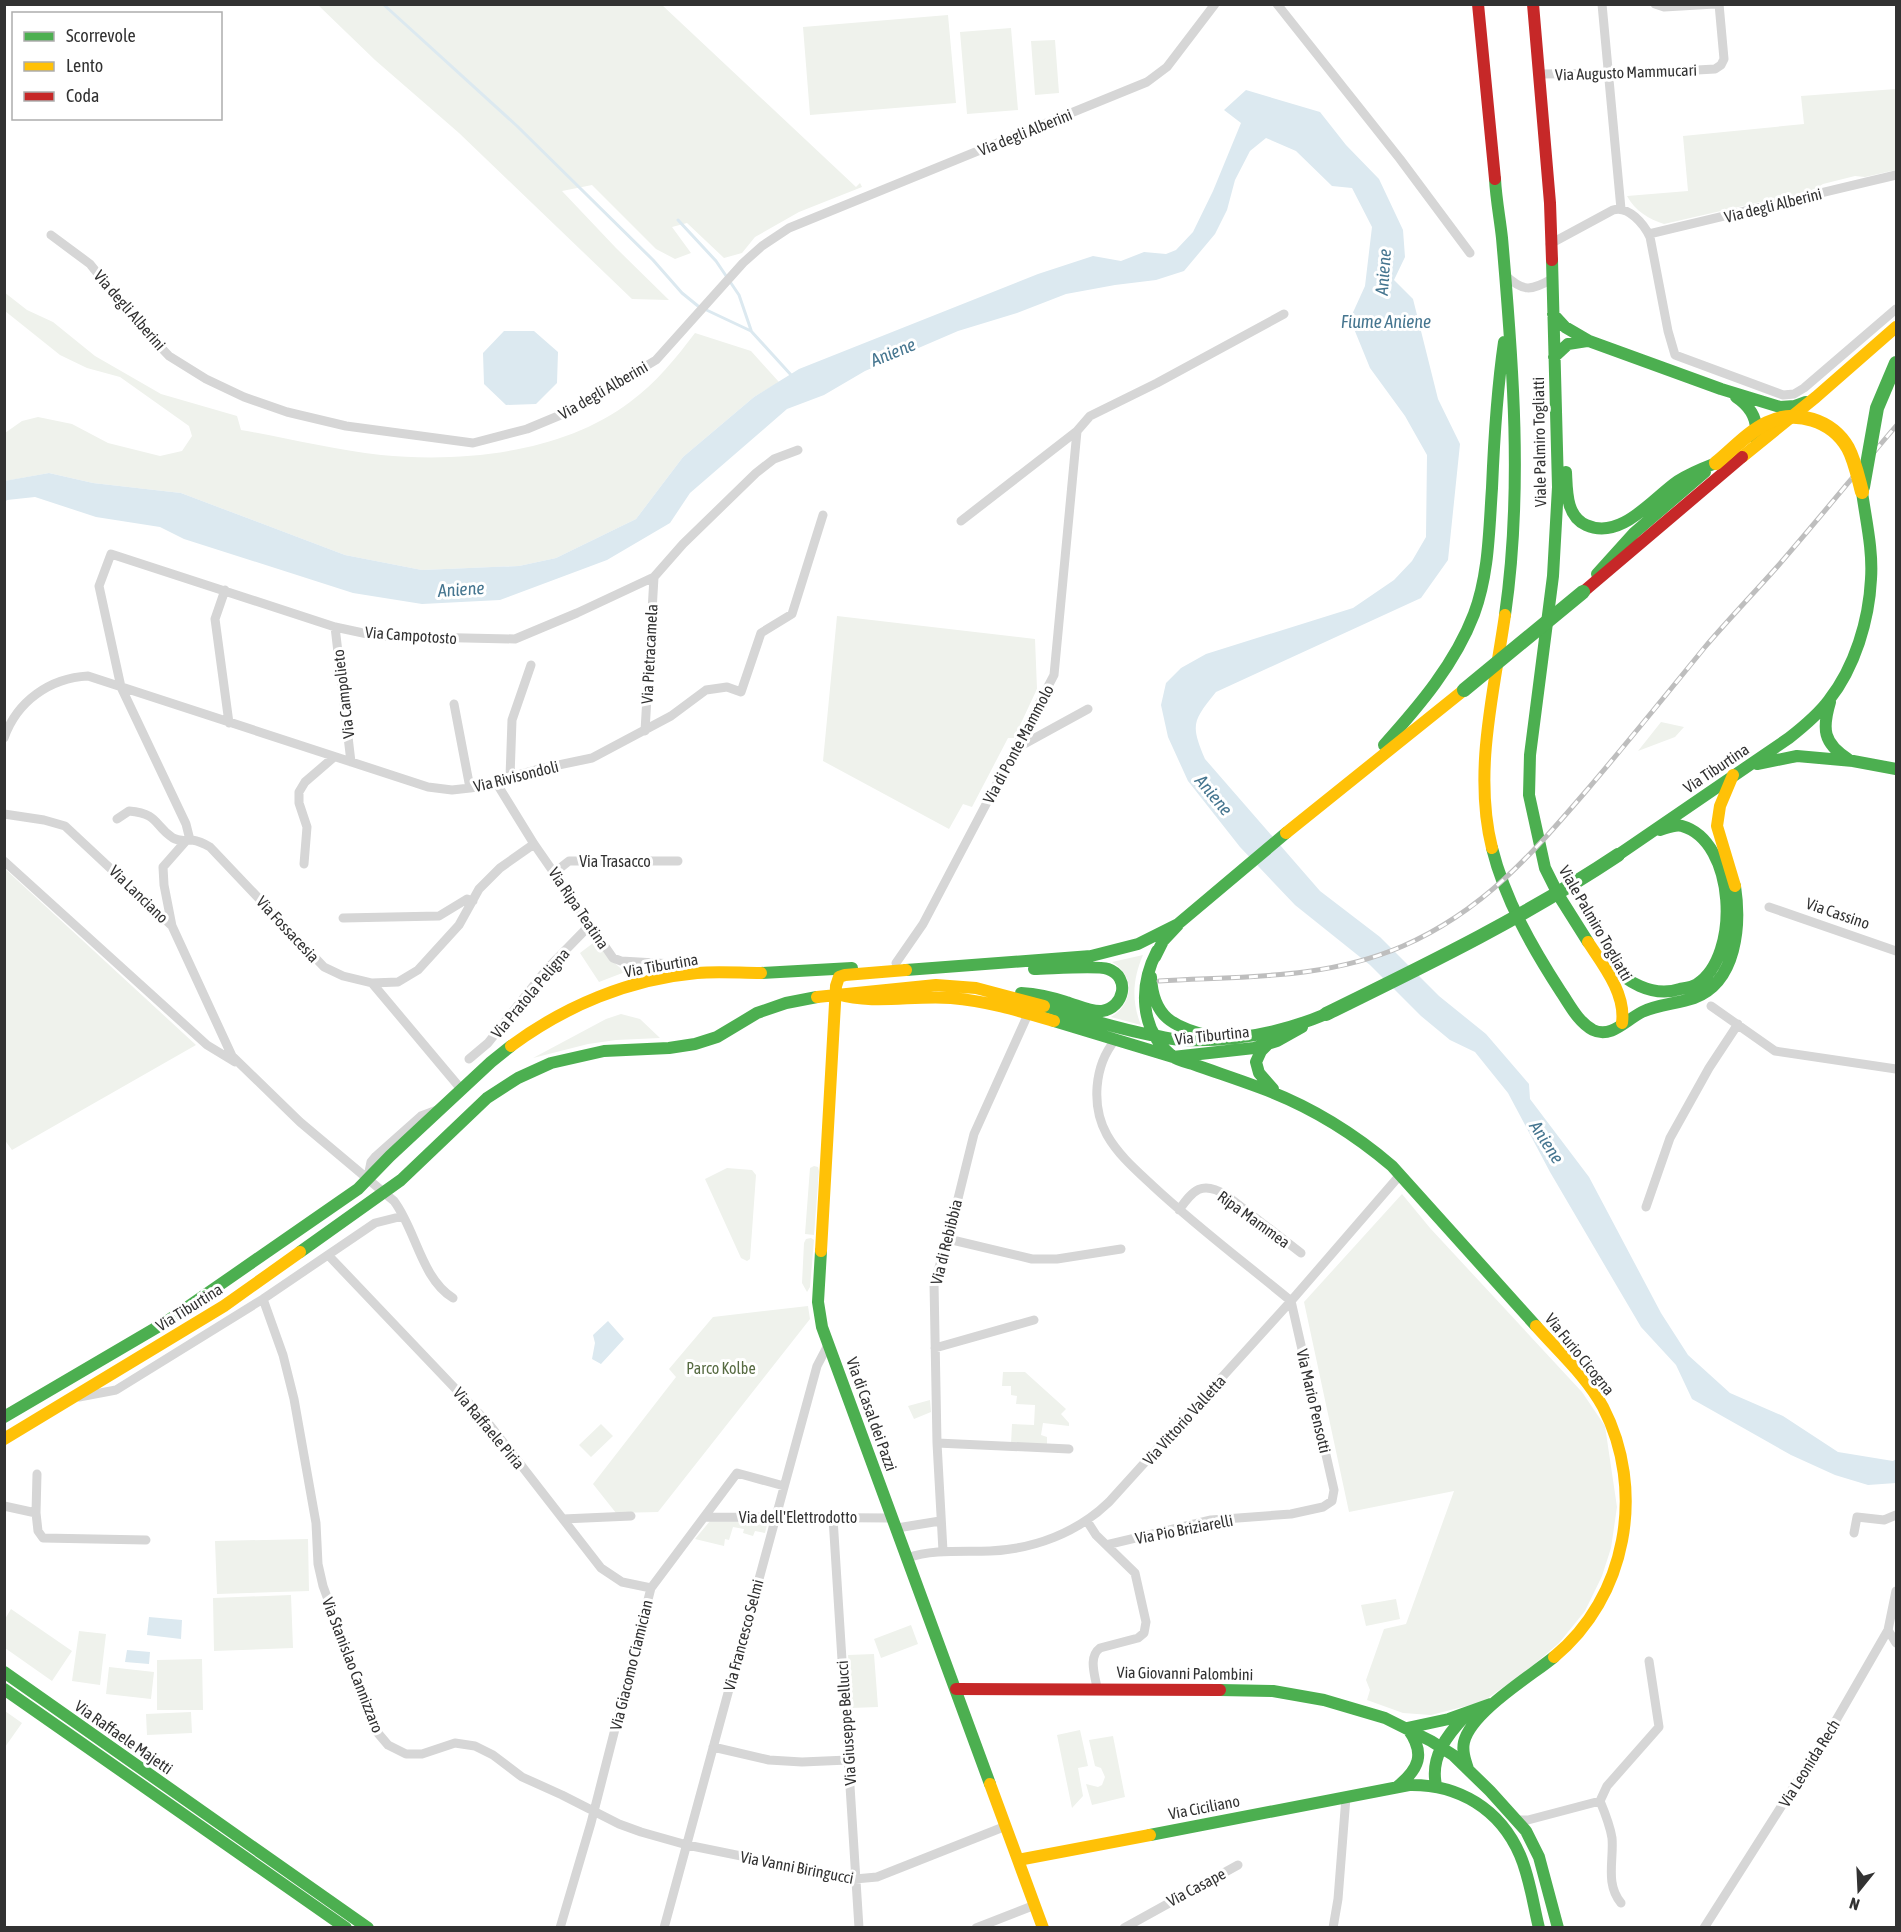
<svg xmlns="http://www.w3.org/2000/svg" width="1901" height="1932" font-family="'Asap Condensed',sans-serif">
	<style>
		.green { fill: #eff2ec }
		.water { fill: #dce9f0 }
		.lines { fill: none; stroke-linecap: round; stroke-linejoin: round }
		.stream { stroke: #dce9f0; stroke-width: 3 }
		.street { stroke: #d6d6d6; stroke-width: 9 }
		.fast { stroke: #4caf50; stroke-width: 12 }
		.slow { stroke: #ffc107; stroke-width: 12 }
		.jam { stroke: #c62828; stroke-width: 12 }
		.rail-casing { stroke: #bebebe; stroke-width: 5 }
		.rail { stroke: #fff; stroke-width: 3; stroke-dasharray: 9; stroke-linecap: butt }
		.fast-bridge { stroke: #4caf50; stroke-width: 14 }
		.slow-bridge { stroke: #ffc107; stroke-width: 14 }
		.labels { text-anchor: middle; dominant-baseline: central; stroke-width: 6; stroke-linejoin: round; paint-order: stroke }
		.street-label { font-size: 16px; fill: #323232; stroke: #fff }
		.park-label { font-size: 16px; fill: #576b42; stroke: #fff }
		.water-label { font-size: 18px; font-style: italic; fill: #45758f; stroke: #fff }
	</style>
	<rect width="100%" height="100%" fill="#fff"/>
	<!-- green -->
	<path class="green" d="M318,5H662L856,187L860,183L862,187L799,212L755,237L742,253L724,258L687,223L672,227L691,253L675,259L656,249L592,185L562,191L616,248L669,300L632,299L459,133L375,60Z
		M948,15L956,103L810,115L803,27Z
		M1011,28L1018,110L967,114L960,32Z
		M1055,40L1059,93L1035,95L1031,41Z
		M1896,89V170L1865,177L1855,176L1823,184L1813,190L1664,224C1649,219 1635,211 1627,196L1688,191L1683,136L1804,124L1801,96Z
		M4,292L27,310L53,322L95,356L161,394L237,416L241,430C287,438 334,450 381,455C462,463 563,453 630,402C656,383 676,358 695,333L751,351L779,382L754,397L683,457L636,519L556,558L519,566L422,570L345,555L181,493L93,483L49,473L5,481V433L22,421L38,417L72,424L108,443L160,456L182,451L192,436L189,426L120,377L87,368L60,355L5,311Z
		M837,616L1035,639L1037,689L1014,738H1008L972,807L963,804L949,829L823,761Z
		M1661,722L1684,727L1675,737L1638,751Z
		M4,868L196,1045L12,1150L4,1139Z
		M597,940L611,960L625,972L599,982L580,953Z
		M1143,955C1133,978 1131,1001 1141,1025L1111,1017C1133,1004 1136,976 1112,962Z
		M621,1014L640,1019L660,1038L616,1040L588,1044L533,1058L606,1019Z
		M814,1166L818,1167L819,1171L814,1235L805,1234L810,1168Z
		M727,1168L752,1170L756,1175L750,1259L747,1261L741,1258L705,1179Z
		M1402,1194L1430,1228L1582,1392L1605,1426L1617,1507L1611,1548L1602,1576L1585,1611L1559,1643L1524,1673L1482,1702L1431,1715L1403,1713L1367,1700L1370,1690L1366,1680L1384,1629L1406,1624L1454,1491L1349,1512L1304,1302Z
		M811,1238L814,1240L810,1287L807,1292L802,1283L804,1243L806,1239Z
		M808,1306L810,1319L658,1512L616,1513L593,1484L676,1377L669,1369L713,1317Z
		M1003,1372H1025L1066,1409L1061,1414L1069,1423V1426L1043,1423L1041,1435L1047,1437V1447L1011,1444L1012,1424L1034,1425L1035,1405L1016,1404L1017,1396L1011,1395V1386H1002Z
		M930,1400L931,1412L914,1419L908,1406Z
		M601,1424L613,1436L591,1457L579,1445Z
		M710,1521H768L765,1533L755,1531L753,1536L743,1533L744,1529L733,1527L729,1540L725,1539L724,1546L695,1539Z
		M308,1539L309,1591L217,1594L215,1541Z
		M291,1595L293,1648L214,1651L213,1598Z
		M1396,1599L1400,1619L1366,1626L1361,1605Z
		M11,1609L72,1651L52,1681L5,1648V1619Z
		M911,1625L918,1644L881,1658L874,1639Z
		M79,1631L106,1634L100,1685L72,1681Z
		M874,1654L878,1707L851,1708L848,1655Z
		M202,1659L203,1710H157V1660Z
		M109,1667L154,1672L151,1699L106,1694Z
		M5,1711L22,1723L5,1747Z
		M191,1712L192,1733L147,1735L146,1714Z
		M1080,1730L1088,1766L1078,1768L1083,1796L1072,1808L1057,1735Z
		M1113,1736L1125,1797L1092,1805L1086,1784L1098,1787L1102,1785L1105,1777L1101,1768L1095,1766L1089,1740Z"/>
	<!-- water -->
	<path class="water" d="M1246,90L1320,112L1346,145L1379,179L1403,230L1405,257L1394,280L1413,299L1438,399L1460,444L1448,560L1421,598L1216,692C1193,721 1190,724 1205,759L1320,891L1380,937L1439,996L1486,1034L1529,1084L1530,1099L1589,1177L1661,1313L1688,1355L1730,1393L1783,1416L1838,1452L1893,1461L1896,1459V1483L1868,1485L1835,1475L1791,1455L1692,1399L1676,1365L1641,1327L1618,1288L1550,1172L1508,1093L1475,1052L1450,1040L1421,1016L1370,965L1295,905L1240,847L1188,781L1168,737L1161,705L1166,683L1181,668L1206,654L1353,608L1394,580L1412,561L1426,537L1427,455L1405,416L1370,368L1350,319L1365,286L1372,227L1352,188L1332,186L1296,151L1266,138L1250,151L1235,180L1227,210L1215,234L1184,271L1156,280L1115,285L1066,294L1017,313L958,331L865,371L824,395L787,409L690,493L670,523L607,560L500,600L422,604L353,593L184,539L160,527L96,517L35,497L7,500L5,502L4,481L49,473L93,483L181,493L345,555L422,570L519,566L556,558L636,519L683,457L754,397L799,369L1038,274L1093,256L1121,261L1144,252L1166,254L1176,250L1193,232L1213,191L1241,123L1224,110Z
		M504,331H534L558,352L557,383L536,404L506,405L484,384L483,353Z
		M608,1321L624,1339L601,1364L592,1359L595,1343L593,1335Z
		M149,1617L182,1620L181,1639L147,1635Z
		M127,1650L150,1652L149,1664L125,1662Z"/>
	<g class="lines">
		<!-- stream -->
		<path class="stream" d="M383,4L517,126L653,260L682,293L698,306L751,331L792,376
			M678,220L716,261L739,295L751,330"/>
		<!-- street -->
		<path class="street" d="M1277,4L1400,159L1470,253
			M1602,4L1621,209
			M1655,4L1664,7L1715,4
			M1539,74L1644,73L1715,69L1721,65L1724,59L1719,4
			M1649,234L1896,175
			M51,235L90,264L135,320L169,356L206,379L244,397L287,412L346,426L473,443L527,429L575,409L656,360L743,263L762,246L789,228L1147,82L1167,67L1215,4
			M1550,244L1613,210C1628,205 1644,224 1650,237L1668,331L1675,355L1783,395L1794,394L1804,388L1896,309
			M1505,275C1523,292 1531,291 1552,279
			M961,521L1077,431L1090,416L1157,383L1284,314
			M225,590L215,619L229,723
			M335,627L351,762
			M454,704L470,788
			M645,731L654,577
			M4,738C17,701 50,678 88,676L428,787L452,790L470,788L497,784L510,777L539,769L592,758L671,716L706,690L727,687L741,692L761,633L792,614L823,515
			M1015,749L1088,709
			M510,777L512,720L531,665
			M497,784L534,844L613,958L621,961L673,964L696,972
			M4,814L44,820L65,826L172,926L232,1056L300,1122L394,1201C416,1230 421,1278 453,1298
			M117,819L129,811C160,814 153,825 173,838C180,842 185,840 192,840C199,841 205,844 210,847L324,967L343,976L372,983L461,1089
			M190,840L186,824L121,687L99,586L111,554L335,627L377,636L515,639L577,613L654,577L683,544L756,473L774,459L798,450
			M4,861L207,1045L235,1062
			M304,864L307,827L299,803V792L305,782L334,757
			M555,872L569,861H678
			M1769,907L1896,951
			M343,918L439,916L467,899L473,901
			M172,926L164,885L163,867L185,842
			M896,963L923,924L1054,675L1077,431
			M372,983L398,982L418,970L459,925L479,889L500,868L534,844
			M1711,1006L1775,1051L1896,1069
			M1115,1040C1094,1066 1091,1106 1107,1135C1119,1156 1137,1171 1153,1186C1197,1227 1245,1263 1291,1301
			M469,1059L488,1043L546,970L589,926
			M368,1177L371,1162L376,1156L421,1116L437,1110
			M1646,1207L1670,1138L1709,1068L1738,1024
			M1179,1210C1193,1190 1202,1180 1226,1195L1301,1253
			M948,1239L1032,1259H1057L1121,1249
			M329,1256L489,1424L601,1568L622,1582L651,1588
			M263,1299L283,1355L294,1399L316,1523L318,1564L323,1586L377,1732L388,1745L406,1754H422L455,1743L475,1746L493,1755L522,1777L562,1795L619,1824L641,1832L687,1845L855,1879L877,1877L1006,1826
			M935,1348L1034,1320
			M79,1397L116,1390L263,1299L375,1223L403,1216
			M937,1443L1069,1449
			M4,1506L36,1513L37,1474
			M36,1513L38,1531L43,1538L146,1540
			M704,1517L893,1518
			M833,1518L859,1928
			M563,1519L631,1516
			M1087,1521L1096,1535L1135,1573L1146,1622L1144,1633L1138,1638L1100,1648C1088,1657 1095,1675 1097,1688
			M897,1528L940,1521
			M1854,1533L1857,1517L1884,1520L1896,1515
			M1106,1545L1211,1520L1291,1514L1323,1507L1332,1501L1334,1490L1291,1301
			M943,1551L937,1443L934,1283L948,1239L974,1134L1029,1012
			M907,1558C934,1549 962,1552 990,1551C1034,1549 1077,1533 1109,1502L1291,1301L1400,1175
			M1888,1630L1896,1643
			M713,1747L769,1760L802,1762L848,1760
			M1516,1820H1528L1600,1801
			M1621,1903C1605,1884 1614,1860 1612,1838C1610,1825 1605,1813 1600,1801L1607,1786L1659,1727L1649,1661
			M560,1928L591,1823L651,1588L737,1473L784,1486
			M664,1928L817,1366L828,1345
			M976,1928L1035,1905
			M1124,1928L1238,1865
			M1333,1928L1338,1899L1346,1797
			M1704,1928L1835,1722L1888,1630L1896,1591"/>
		<!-- fast -->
		<path class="fast" d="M1495,179C1496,199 1500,219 1502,238C1513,363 1523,491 1505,615
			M1552,260L1558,487L1553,576L1530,755L1529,795L1545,868L1559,896L1588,942
			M1553,314L1565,327L1589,341L1721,389L1780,407L1795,406L1806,402
			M1554,357L1568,344L1587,341
			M1736,397C1751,407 1759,420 1755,438
			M1566,472C1567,491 1566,516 1586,525C1621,541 1653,498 1678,481C1690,473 1703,468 1716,463
			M1597,574L1634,533L1705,472
			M1830,702C1822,729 1823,743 1848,759
			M1384,745C1419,706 1455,664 1474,614C1489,574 1489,530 1492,488C1494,439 1497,390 1504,342
			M1853,761L1896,769
			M1757,764L1797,756L1853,761
			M1492,848C1505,900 1532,947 1561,992C1570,1005 1578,1022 1593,1030C1611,1039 1626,1020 1642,1012C1658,1004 1677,1004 1694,998C1737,982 1741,925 1735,886
			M1618,855L1789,738C1803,727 1818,715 1829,700C1855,667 1869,620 1871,579C1873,550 1866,521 1862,492
			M1157,951C1139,986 1139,1029 1172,1056C1177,1060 1186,1062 1193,1064C1215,1072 1237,1079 1258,1087C1308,1105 1351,1131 1392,1166L1536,1326
			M1155,957L1163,941L1178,925
			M1606,962C1626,981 1651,998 1680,989C1685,988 1693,987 1697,984C1741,956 1736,841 1682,826C1675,824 1667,828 1660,830
			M906,970L1091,956L1138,944L1178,924L1286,833
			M761,973L852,968
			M1151,977C1153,1017 1173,1027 1209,1036
			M1021,993C1037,994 1051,997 1066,1002C1077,1005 1090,1012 1102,1011C1124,1008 1131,977 1108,969C1097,965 1049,969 1034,969
			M1044,1006C1080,1017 1114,1028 1151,1035C1161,1036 1172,1040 1182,1040C1232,1042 1281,1033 1326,1014
			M1054,1021L1173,1057L1254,1048L1277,1041L1302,1027
			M1267,1045L1261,1051L1256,1062L1259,1073L1273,1089
			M821,1251L818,1302L822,1327L990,1784
			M300,1252L401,1180L487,1098L518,1078L551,1063L604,1051L669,1048L695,1044L717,1037L757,1013L786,1003L817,997
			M4,1417L166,1322L358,1189L390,1156L491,1062L511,1046
			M4,1672L368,1928
			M4,1689L346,1928
			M1220,1690L1273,1691L1324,1700L1385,1718L1431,1741L1453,1755L1490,1791L1526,1831L1539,1857L1558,1928
			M1407,1728L1449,1719L1491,1704
			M1468,1769C1465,1760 1462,1751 1464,1742C1471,1712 1531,1676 1554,1657
			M1436,1785C1430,1757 1447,1735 1466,1715
			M1397,1787C1419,1769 1426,1754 1408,1729
			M1150,1835L1409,1785C1459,1784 1500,1809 1520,1855C1530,1878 1533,1904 1539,1928"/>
		<!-- slow -->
		<path class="slow" d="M1742,457L1816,397L1896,327
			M1733,775L1720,806L1717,826L1735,886
			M1286,833L1464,690
			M1492,848C1473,772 1494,692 1505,615
			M1588,942C1604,966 1626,994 1622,1023
			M837,994C875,1005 912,995 951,998C987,1001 1020,1011 1054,1021
			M817,997L936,985L976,988L1044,1006
			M511,1046C565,1006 629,979 697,973C718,971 740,973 761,973
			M821,1251L836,986L839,977L845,975L906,970
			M1536,1326C1559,1352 1587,1377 1603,1407C1646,1490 1627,1597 1554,1657
			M4,1439L224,1306L300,1252
			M990,1784L1018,1860L1150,1835
			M1018,1860L1043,1928"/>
		<!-- jam -->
		<path class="jam" d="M1478,4L1495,179
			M1533,4L1550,203L1552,260
			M1583,592L1742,457
			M956,1689L1220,1690"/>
		<defs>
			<path id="rail" d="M1159,981C1243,976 1324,980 1403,946C1483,911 1532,854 1587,790C1627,743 1666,695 1705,647C1728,620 1753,594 1777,567C1817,521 1856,473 1896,426"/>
		</defs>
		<!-- rail casing -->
		<use href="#rail" class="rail-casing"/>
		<!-- rail -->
		<use href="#rail" class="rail"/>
		<!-- fast-bridge -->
		<path class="fast-bridge" d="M1863,487L1877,408L1896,363
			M1464,690L1583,592
			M1326,1014C1426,965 1525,917 1618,855"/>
		<!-- slow-bridge -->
		<path class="slow-bridge" d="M1716,463C1732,450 1748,432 1767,423C1796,409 1832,420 1848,448C1855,461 1858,477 1862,492"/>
	</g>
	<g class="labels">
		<!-- street labels -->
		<g class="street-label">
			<text transform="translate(1626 72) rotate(-2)">Via Augusto Mammucari</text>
			<text transform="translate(1025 132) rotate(-22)">Via degli Alberini</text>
			<text transform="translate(1773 205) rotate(-14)">Via degli Alberini</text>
			<text transform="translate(130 310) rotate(49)">Via degli Alberini</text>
			<text transform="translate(603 390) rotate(-30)">Via degli Alberini</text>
			<text transform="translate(1539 442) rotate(-91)">Viale Palmiro Togliatti</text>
			<text transform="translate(411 635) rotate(4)">Via Campotosto</text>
			<text transform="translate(649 654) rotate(-87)">Via Pietracamela</text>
			<text transform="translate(343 694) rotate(-97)">Via Campolieto</text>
			<text transform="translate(1018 744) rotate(-62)">Via di Ponte Mammolo</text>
			<text transform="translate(1716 768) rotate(-34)">Via Tiburtina</text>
			<text transform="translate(516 776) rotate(-14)">Via Rivisondoli</text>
			<text x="615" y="861">Via Trasacco</text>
			<text transform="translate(139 894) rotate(44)">Via Lanciano</text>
			<text transform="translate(579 908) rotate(56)">Via Ripa Teatina</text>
			<text transform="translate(1838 913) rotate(19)">Via Cassino</text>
			<text transform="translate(1596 923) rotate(60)">Viale Palmiro Togliatti</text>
			<text transform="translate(288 929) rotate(47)">Via Fossacesia</text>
			<text transform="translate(661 965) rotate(-10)">Via Tiburtina</text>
			<text transform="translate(530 993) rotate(-50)">Via Pratola Peligna</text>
			<text transform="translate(1212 1035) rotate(-6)">Via Tiburtina</text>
			<text transform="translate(1254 1219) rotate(36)">Ripa Mammea</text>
			<text transform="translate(946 1242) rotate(-76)">Via di Rebibbia</text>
			<text transform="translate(189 1307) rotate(-32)">Via Tiburtina</text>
			<text transform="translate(1580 1354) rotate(51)">Via Furio Cicogna</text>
			<text transform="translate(1314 1401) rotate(77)">Via Mario Pensotti</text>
			<text transform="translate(872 1414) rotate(70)">Via di Casal dei Pazzi</text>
			<text transform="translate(1184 1420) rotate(-48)">Via Vittorio Valletta</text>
			<text transform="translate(489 1428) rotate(50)">Via Raffaele Piria</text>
			<text x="798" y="1517">Via dell'Elettrodotto</text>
			<text transform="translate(1184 1529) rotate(-11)">Via Pio Briziarelli</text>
			<text transform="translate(743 1635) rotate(-75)">Via Francesco Selmi</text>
			<text transform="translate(353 1665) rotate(69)">Via Stanislao Cannizzaro</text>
			<text transform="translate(631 1665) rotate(-76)">Via Giacomo Ciamician</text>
			<text transform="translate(1185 1673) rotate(1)">Via Giovanni Palombini</text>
			<text transform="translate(846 1723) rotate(-94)">Via Giuseppe Bellucci</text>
			<text transform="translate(124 1737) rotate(35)">Via Raffaele Majetti</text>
			<text transform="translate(1809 1763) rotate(-58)">Via Leonida Rech</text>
			<text transform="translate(1204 1807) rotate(-11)">Via Ciciliano</text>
			<text transform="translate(797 1867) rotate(11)">Via Vanni Biringucci</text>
			<text transform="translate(1196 1887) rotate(-28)">Via Casape</text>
		</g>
		<!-- park labels -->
		<g class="park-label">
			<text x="721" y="1368">Parco Kolbe</text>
		</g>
		<!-- water labels -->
		<g class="water-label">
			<text transform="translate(1383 272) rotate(-86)">Aniene</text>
			<text x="1386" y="321">Fiume Aniene</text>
			<text transform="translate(893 352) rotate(-22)">Aniene</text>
			<text transform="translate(461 589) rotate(-4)">Aniene</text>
			<text transform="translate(1214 795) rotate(50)">Aniene</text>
			<text transform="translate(1547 1142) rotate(57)">Aniene</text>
		</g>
	</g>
	<!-- border -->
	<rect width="1901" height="1932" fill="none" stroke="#323232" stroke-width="12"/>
	<!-- legend -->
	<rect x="12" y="12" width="210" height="108" fill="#ffffff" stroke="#adadad" stroke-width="1.5"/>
	<rect x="24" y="32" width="30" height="9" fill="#4caf50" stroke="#adadad" stroke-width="1.5"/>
	<text x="66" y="42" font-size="18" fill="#323232">Scorrevole</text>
	<rect x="24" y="62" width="30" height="9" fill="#ffc107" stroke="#adadad" stroke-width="1.5"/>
	<text x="66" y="72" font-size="18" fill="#323232">Lento</text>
	<rect x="24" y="92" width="30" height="9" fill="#c62828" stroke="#adadad" stroke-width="1.5"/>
	<text x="66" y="102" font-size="18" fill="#323232">Coda</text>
	<!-- north arrow -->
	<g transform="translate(1859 1890) rotate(198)" stroke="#ffffff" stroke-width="4.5" paint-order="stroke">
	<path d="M0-4.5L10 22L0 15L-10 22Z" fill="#323232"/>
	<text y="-9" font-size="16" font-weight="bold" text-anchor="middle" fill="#323232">N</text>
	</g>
</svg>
